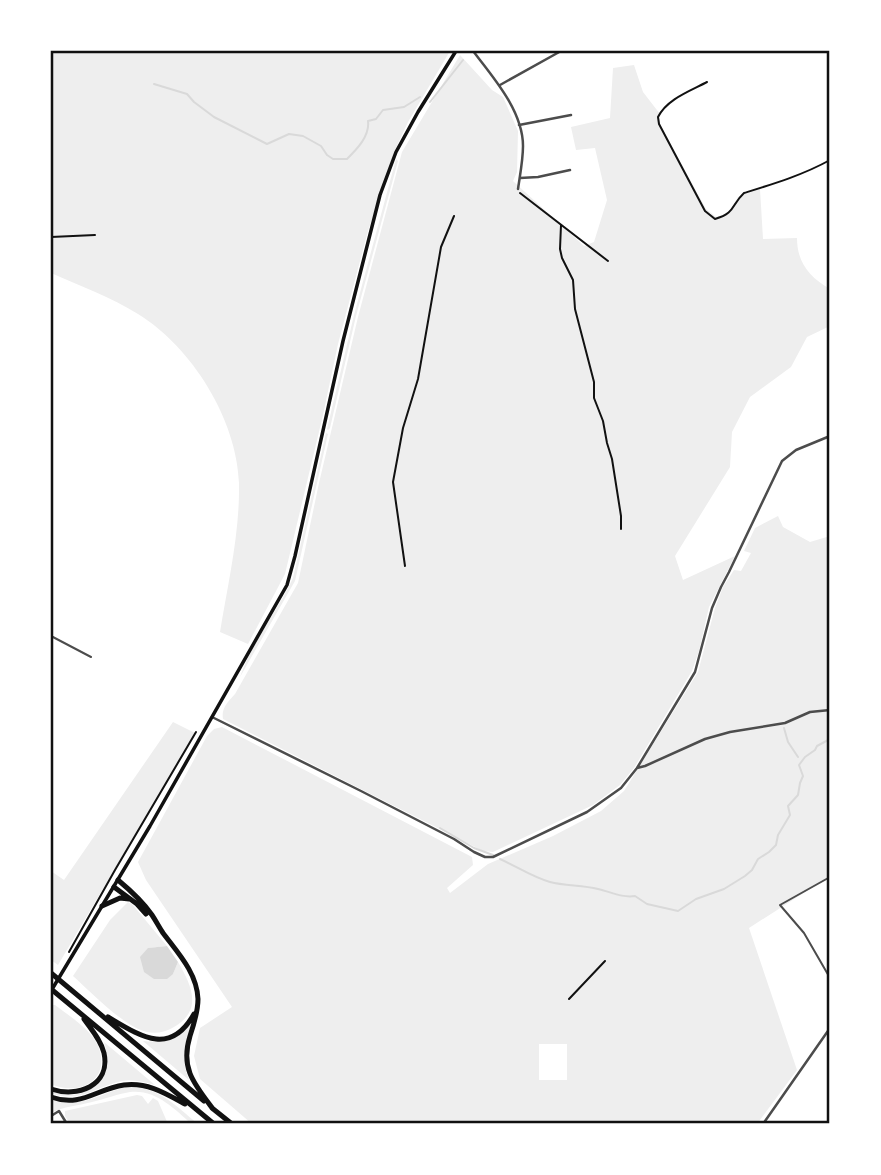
<svg xmlns="http://www.w3.org/2000/svg" width="881" height="1175" font-family="'Titillium Web',sans-serif">
	<style>
		.green { fill: #eee; fill-rule: evenodd }
		.water { fill: #d9d9d9 }
		.lines { fill: none; stroke-linecap: round; stroke-linejoin: round }
		.stream { stroke: #d9d9d9; stroke-width: 2 }
		.path { stroke: #111; stroke-width: 2 }
		.service { stroke: #4c4c4c; stroke-width: 2 }
		.minor { stroke: #4c4c4c; stroke-width: 2.5 }
		.secondary { stroke: #111; stroke-width: 3.5 }
		.motorway { stroke: #111; stroke-width: 5 }
		.neatline { fill: none; stroke: #111; stroke-width: 2.5 }
	</style>
	<rect width="100%" height="100%" fill="#fff"/>
	<!-- green -->
	<path class="green" d="M51,51H450L408,122L394,152L368,231L338,344L323,415L285,574L248,644L220,632C228,583 240,533 239,483C237,420 192,347 138,314C111,297 80,286 51,273Z
		M460,55L492,90L503,97L518,131L517,172L513,181L584,246L594,242L607,200L595,148L576,150L571,127L610,118L613,68L634,65L643,92L660,114L659,118L661,126L706,209L716,217L726,214L731,209L738,197L750,192L760,189L763,239L797,238C797,262 809,277 830,289V326L807,337L791,367L750,397L732,432L730,467L675,556L683,580L735,556L709,607L699,651L692,671L634,768L620,785L593,805L493,852L483,851L223,719C221,708 228,702 235,694L298,583L319,483L358,317L402,152Z
		M396,159L398,161L356,316L330,428L328,430L327,429L354,315Z
		M326,433L328,434L295,581L240,677C252,642 277,612 293,578Z
		M778,516L783,527L810,542L830,536V876L749,928L797,1070L757,1124H252L200,1079L194,1056L200,1028L232,1007L146,880L138,862L207,736L214,729L222,727L472,857L473,865L447,888L450,893L488,864L553,836L601,811L624,791L698,672L715,608L723,587L734,570L741,571L751,553L744,551L755,528ZM539,1044H567V1080H539Z
		M173,722L195,733L58,965L51,960V871L64,880Z
		M128,902L132,904L167,946L148,948L173,974L178,962C192,986 203,1010 174,1027C166,1032 156,1034 147,1032C124,1027 91,992 73,976L110,920Z
		M53,1005H55C69,1016 91,1029 98,1046C112,1080 79,1097 51,1084V1013Z
		M192,1021C185,1043 180,1057 189,1080L143,1041C164,1043 180,1040 192,1021Z
		M104,1042L155,1085C144,1082 133,1079 122,1081C94,1087 80,1104 51,1093V1091C86,1106 116,1077 104,1042Z
		M126,1087C158,1086 175,1105 198,1124H192C174,1109 156,1089 130,1092C117,1094 105,1099 92,1102C77,1106 64,1106 51,1113V1100C83,1108 96,1095 126,1087Z
		M137,1095L142,1096L148,1104L153,1098L158,1101L168,1124H70L65,1116V1111Z"/>
	<!-- water -->
	<path class="water" d="M167,946L178,962L173,974L167,979H154L144,972L140,957L148,948Z"/>
	<g class="lines">
		<!-- stream -->
		<path class="stream" d="M154,84L187,94L194,102L214,117L267,144L289,134L303,136L321,146L327,155L333,159H347C357,149 370,136 368,121L376,119L383,110L404,107L420,97
			M430,102L463,60
			M784,728L788,742L798,757
			M440,828L474,848L493,855
			M500,859C516,866 532,877 550,882C565,886 582,885 598,889C611,892 622,898 635,896L647,904L678,911L696,899L724,889L745,876L752,870L758,859L769,852L776,845L778,835L790,815L788,806L798,795L800,783L803,776L799,765L805,757L815,750L817,746L830,739"/>
		<!-- path -->
		<path class="path" d="M707,82C690,91 667,99 658,117L659,124L705,211L715,219C736,213 731,205 744,193C773,184 803,175 830,160
			M520,193L608,261
			M561,225L560,249L562,258L573,280L575,309L594,382V398L603,421L607,443L612,459L621,516V529
			M51,237L95,235
			M405,566L393,482L403,428L418,379L441,247L454,216
			M69,952L115,870L196,732
			M569,999L605,961"/>
		<!-- service -->
		<path class="service" d="M51,636L91,657
			M830,877L780,905L804,933L830,978"/>
		<!-- minor -->
		<path class="minor" d="M473,51C493,77 523,111 523,146C523,160 520,175 518,189
			M500,85L561,51
			M519,125L571,115
			M520,178L538,177L570,170
			M212,717L361,791L454,839L474,852L485,857H493L587,812L621,788L637,768L695,672L712,608L721,587L729,572L782,461L796,450L830,436
			M637,768L645,766L705,739L730,732L785,723L810,712L830,710
			M51,1116L59,1111L67,1124
			M763,1124L830,1028"/>
		<!-- secondary -->
		<path class="secondary" d="M51,991L150,826L287,585L295,556L343,341L380,195L396,152L418,112L456,51"/>
		<!-- motorway -->
		<path class="motorway" d="M118,880C130,890 143,902 152,915C156,921 159,927 163,933C178,953 197,973 198,999C198,1011 194,1024 190,1036C180,1068 194,1084 213,1109
			M114,887L137,904L146,914
			M102,906L120,898L129,899
			M51,973L204,1101
			M51,989L214,1124
			M108,1017C140,1036 170,1057 194,1014
			M51,1089C77,1098 111,1086 104,1053C101,1040 91,1029 84,1019
			M51,1097C81,1108 96,1089 124,1085C147,1082 165,1093 185,1104
			M212,1108L232,1124"/>
	</g>
	<!-- border -->
	<rect width="881" height="1175" fill="none" stroke="#ffffff" stroke-width="105"/>
	<rect x="52" y="52" width="776" height="1070" class="neatline"/>
</svg>
